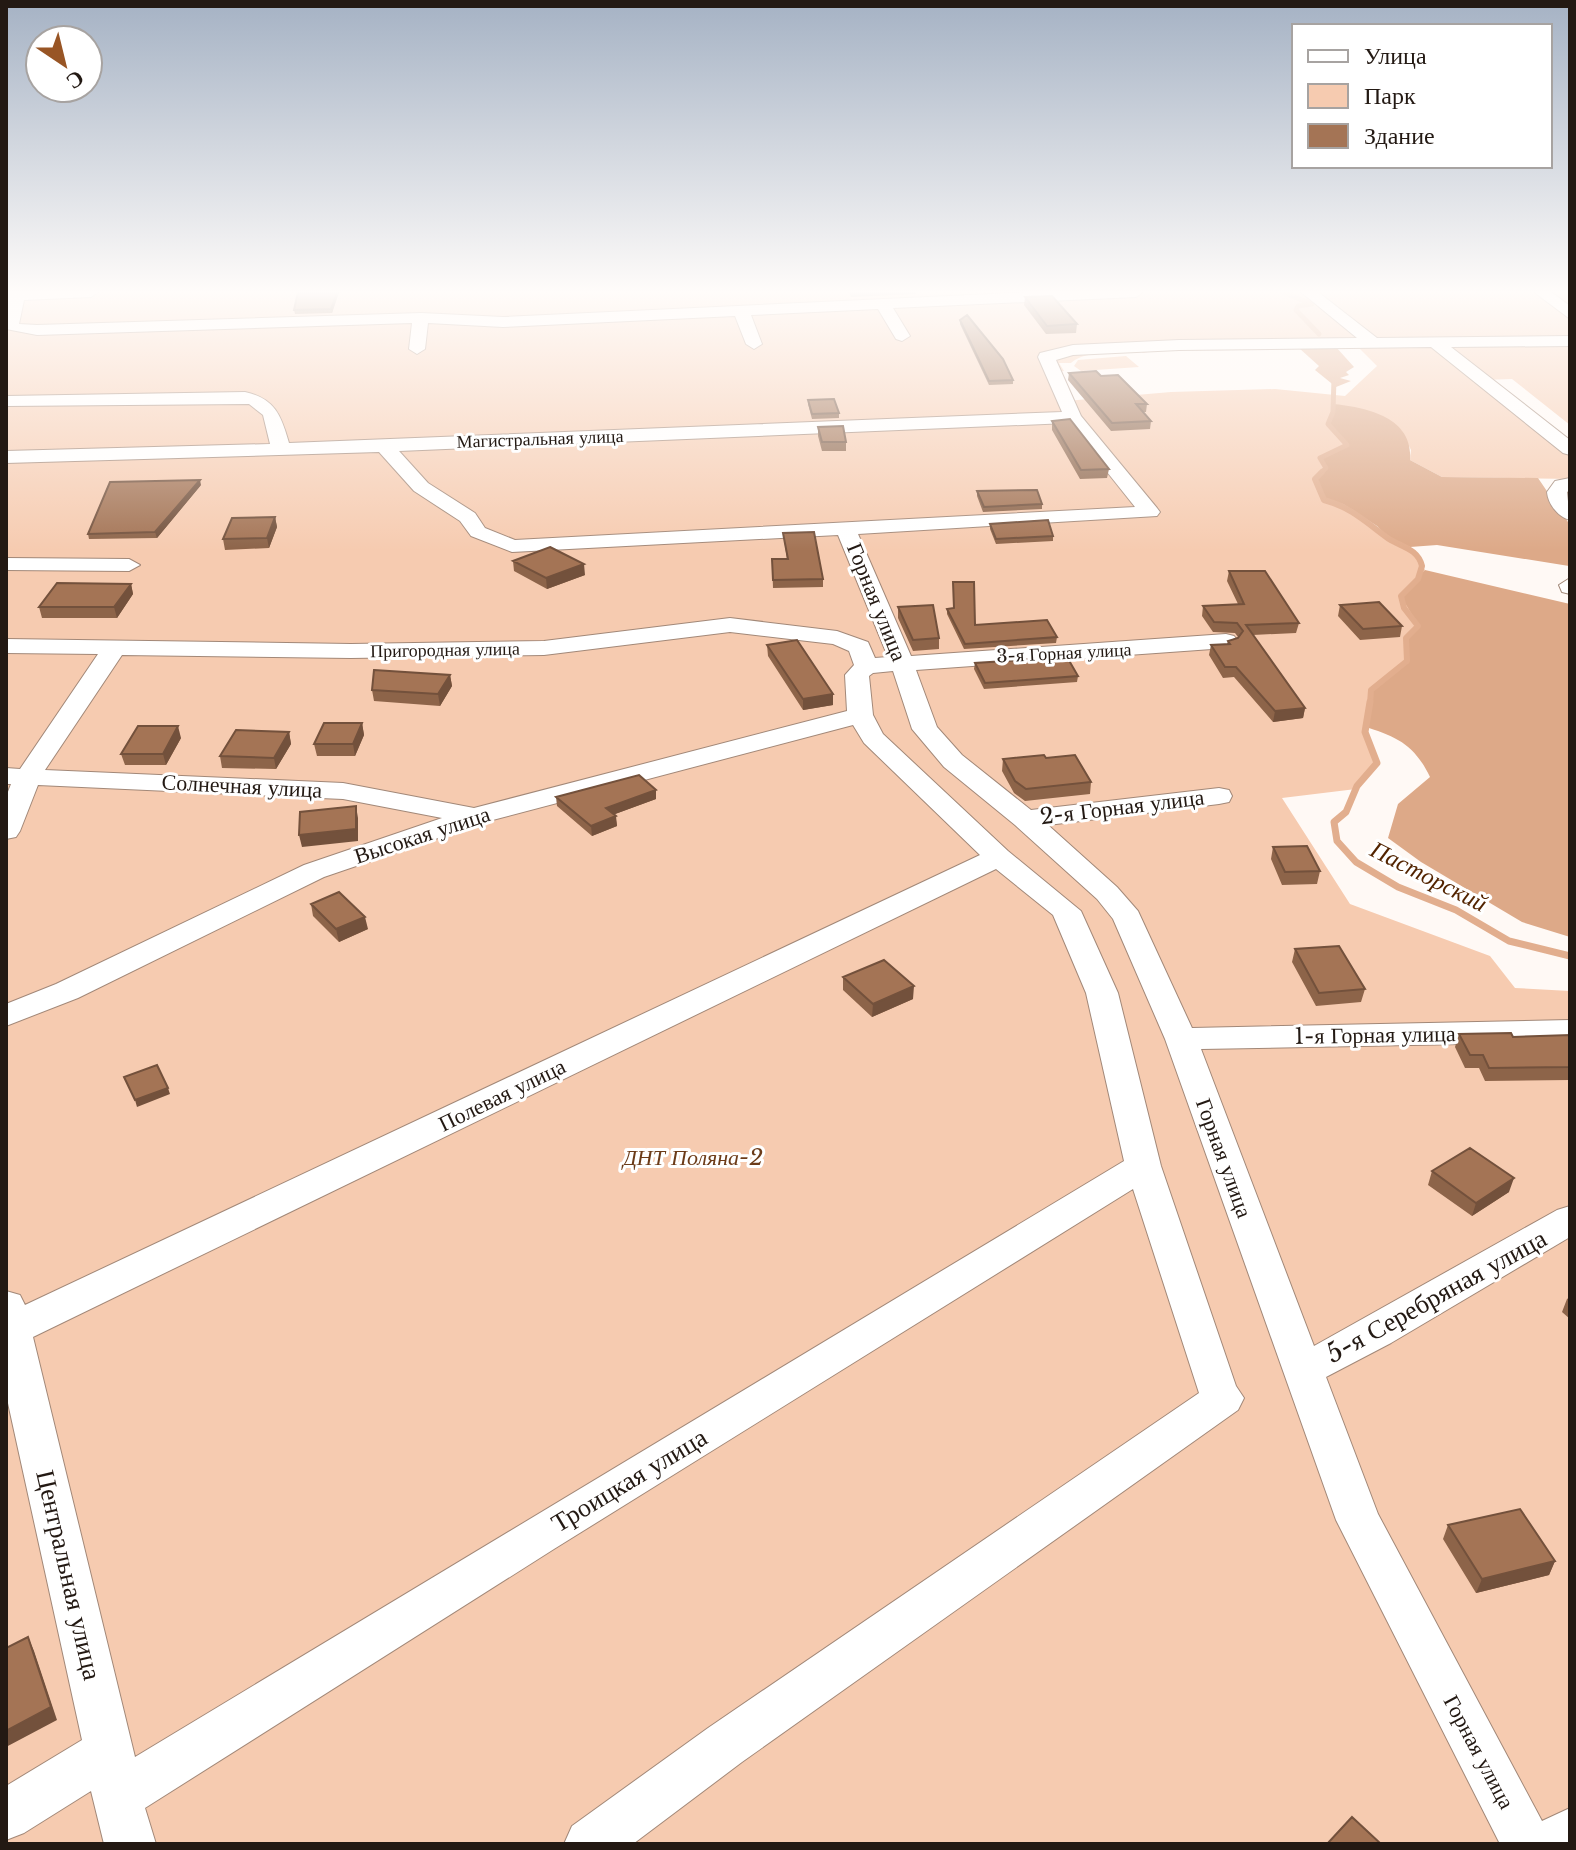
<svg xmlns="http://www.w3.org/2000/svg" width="1576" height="1850" font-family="'Libre Baskerville',serif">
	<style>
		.green { fill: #f6cbb0; fill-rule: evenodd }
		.forest { fill: #dda988 }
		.water { fill: #e2ae8e }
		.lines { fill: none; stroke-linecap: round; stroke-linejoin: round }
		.stream-far2 { stroke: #e2ae8e; stroke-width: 5 }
		.stream-far1 { stroke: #e2ae8e; stroke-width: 6 }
		.stream { stroke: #e2ae8e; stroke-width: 7 }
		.street-casing { stroke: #a28878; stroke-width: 2 }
		.street { fill: #fff; fill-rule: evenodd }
		.wall { fill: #8d6449 }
		.shaded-wall { fill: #73513c }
		.building { fill: #a47455; stroke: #73513c; stroke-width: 2 }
		.labels { text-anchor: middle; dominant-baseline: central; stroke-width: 6; stroke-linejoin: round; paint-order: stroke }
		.far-street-label { font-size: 18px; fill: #231913; stroke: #fff }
		.street-label { font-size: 22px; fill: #231913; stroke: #fff }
		.park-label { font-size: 22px; font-style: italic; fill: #6c3b18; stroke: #fff }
		.water-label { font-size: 24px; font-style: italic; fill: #532400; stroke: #fff }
		.near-street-label { font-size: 26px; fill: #231913; stroke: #fff }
	</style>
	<rect width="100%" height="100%" fill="#fff9f5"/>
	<!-- green -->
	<path class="green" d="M6,292H1570V425L1512,379L1481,380L1570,449V479L1442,477L1410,460L1411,450L1401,430L1347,445L1325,467C1331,478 1336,497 1345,506C1373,530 1407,538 1425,570L1422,575L1418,626L1406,638L1407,661L1371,690V706L1363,726L1377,763L1356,789L1282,798L1350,904L1490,956L1515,988L1570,991V1844H6ZM1352,341L1377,366L1345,396L1275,389L1171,392L1066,401L1051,373L1064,371L1059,363H1071C1082,352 1109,353 1126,353L1121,348L1136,347L1143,353L1185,344L1193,350Z
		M1126,356L1139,367L1081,371L1074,366L1078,360Z"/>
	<!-- forest -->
	<path class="forest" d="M1333,404C1365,407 1414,417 1410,460L1442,477L1538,478L1568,522L1569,566L1437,545L1410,547L1389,538L1377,526L1343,504L1324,500L1315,479L1325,467L1320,458L1347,445L1328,424Z
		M1425,570L1570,604V937L1522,922L1421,862L1388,838L1398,804L1430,777C1414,744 1397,737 1363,726L1371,706V690L1407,661L1406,638L1418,625L1401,596Z"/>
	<!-- water -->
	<path class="water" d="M1336,347L1354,367L1346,372L1349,375L1340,378L1351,381L1336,387L1315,370L1319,366L1299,348Z"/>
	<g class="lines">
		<!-- stream-far2 -->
		<path class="stream-far2" d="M1282,292L1312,304L1298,306L1296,310L1319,334
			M1320,474L1326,468L1320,458L1347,445L1328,424L1333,412L1334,378"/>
		<!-- stream-far1 -->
		<path class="stream-far1" d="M1322,472L1315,479L1324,500C1351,507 1367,523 1389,539C1402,547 1418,549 1422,566L1418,579L1401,596L1404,608L1418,626L1406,638L1407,661L1371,690L1370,704"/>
		<!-- stream -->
		<path class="stream" d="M1370,702L1365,732L1377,763L1357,786L1346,812L1334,822L1337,841L1356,862L1398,887L1456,910L1509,941L1570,956"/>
		<defs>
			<path id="street" d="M6,292H98L91,297L24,300L19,324L37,325L421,313L503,317L1033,292H1143L1136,297L893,308L910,336L902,341L896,339L878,309L751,315L762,344L754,349L746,344L735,316L503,327L428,323L425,349L417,354L409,349L412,323L37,335L6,329Z
				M1301,292H1318L1377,338L1570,336V346L1451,347L1570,440V455L1563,453L1431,347L1179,350L1073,355L1056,360L1081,416L1157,508L1160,512L1157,516L858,534L911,656L1226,634L1234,636L1238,641L1234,646L1226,648L916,670L937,727L962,755L1031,810L1219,788L1229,790L1232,796L1229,802L1219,804L1048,825L1117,887L1138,911L1192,1028L1570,1020V1042L1201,1049L1314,1346L1557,1210L1570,1206V1237L1391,1343L1326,1377L1378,1514L1542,1821L1570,1808V1844H1500L1336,1520L1165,1039L1113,919L1097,899L1015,825L944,767L912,729L893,671L873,673L869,676L873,715L883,734L1008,851L1081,911L1118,993L1161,1166L1236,1386L1244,1398L1238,1410L742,1762L633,1844H564L572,1826L708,1728L1199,1393L1133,1189L554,1549L145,1808L156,1844H104L91,1791L24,1833L6,1840V1786L82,1740L6,1394V1291L20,1295L25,1305L980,855L864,743L853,725L485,822L324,877L78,998L6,1026V1004L56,984L304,865L442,818L343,799L38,785L20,831L16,837L6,839V797L11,784H6V768L20,769L98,654L6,653V639L351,644L544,641L730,618L837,631L868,642L875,658L888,657L838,535L512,552L471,536L460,521L414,491L379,452L6,463V451L270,444L263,415L249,404L6,406V396L245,392C275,399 281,415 289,443L1062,412L1038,357L1040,353L1073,345L1179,340L1357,338ZM1068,423L1135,507L515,540L485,528L475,513L428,483L399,451ZM730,632L833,644L849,651L854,665L845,675L847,711L474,808L343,783L45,770L122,655L351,658L544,655ZM996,869L1053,915L1086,993L1124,1161L135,1757L33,1337Z
				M1534,292H1551L1570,306V319Z
				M1570,478V490L1567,492L1570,520C1558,517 1548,504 1547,492L1555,481Z
				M6,558L129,559L140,565L129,571L6,570Z
				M1570,578V594L1562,592L1559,585Z"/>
		</defs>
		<!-- street casing -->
		<use href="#street" class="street-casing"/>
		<!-- street -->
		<use href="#street" class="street"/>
	</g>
	<!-- wall -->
	<path class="wall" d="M298,292H339L332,313L295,314L294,310Z
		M849,292H916V294L851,297Z
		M1025,297L1077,324L1076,333L1046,334L1024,305Z
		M960,320L1013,380V384L989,385L960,324Z
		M1069,373L1147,404L1146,412H1143L1151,421L1150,429L1111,431L1068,380Z
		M808,400L839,413V418L812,419L808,404Z
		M1052,421L1109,469L1107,478L1080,479L1052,430Z
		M818,427L846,442V451H822L818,436Z
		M201,485L157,538L89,539L88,534Z
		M977,491L1042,504V509L983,512L977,496Z
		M275,517L277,527L269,548L225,550L223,539Z
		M990,524L1053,536V541L996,544L990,529Z
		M783,533L823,579V587L773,588L772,559H787Z
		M513,561L585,575L547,589L514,571Z
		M1229,571L1299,623L1296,633L1253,635L1305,708L1303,718L1273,722L1234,677L1223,678L1209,655L1211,645L1227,644L1228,641L1238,637L1235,633L1213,632L1202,616L1203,606L1238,604L1227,581Z
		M131,584L133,594L117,618H42L39,607Z
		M1340,605L1402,626L1400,637L1360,640L1338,616Z
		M898,607L939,638V649L913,651L898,618Z
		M947,609L975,625L1057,637L1056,643L964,649L947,614Z
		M767,645L833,705L803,710L768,656Z
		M975,663L1078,676L1077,682L984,689L974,669Z
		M450,675L452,686L440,706L374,701L372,690Z
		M362,723L364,735L355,756H317L314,744Z
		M289,732L291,744L276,769L222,768L220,756Z
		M181,738L166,765H125L121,754Z
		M1046,758L1091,782L1090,794L1025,801L1014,793L1002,771L1003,759Z
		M556,797L656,799L615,814L617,826L592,836L557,806Z
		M1273,847L1320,871L1317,884L1282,885L1271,859Z
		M311,904L368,929L339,942L313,916Z
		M1295,949L1365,989L1361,1002L1316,1006L1292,962Z
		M843,977L913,999L872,1017L843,990Z
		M1459,1034L1513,1037L1570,1035V1080L1485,1081L1479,1068H1465L1455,1047Z
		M1432,1171L1509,1192L1472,1216L1428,1185Z
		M1570,1297V1319L1562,1312L1567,1299Z
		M1448,1525L1555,1561L1549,1575L1476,1593L1443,1539Z"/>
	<!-- shaded-wall -->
	<path class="shaded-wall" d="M337,292H339L332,313L331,309Z
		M200,480L201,485L157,538L155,532Z
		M275,517L277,527L269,548L267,538Z
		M584,564L585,575L547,589L546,578Z
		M131,584L133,594L117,618L114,607Z
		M450,675L452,686L440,706L438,694Z
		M833,694V705L803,710V699Z
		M1305,708L1303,718L1273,722L1275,711Z
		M362,723L364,735L355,756L353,744Z
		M178,726L181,738L166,765L163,754Z
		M289,732L291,744L276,769L274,758Z
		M656,790V799L607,817L606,808Z
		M356,806L358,818V841L302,847L299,835Z
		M616,816L617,826L592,836L591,826Z
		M365,917L368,929L339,942L336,929Z
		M914,986L913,999L872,1017L873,1004Z
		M168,1088L170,1094L137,1107L135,1100Z
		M1514,1178L1509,1192L1472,1216L1476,1203Z
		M1555,1561L1549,1575L1476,1593L1482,1579Z
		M28,1637L34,1651L57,1720L6,1747V1731Z"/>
	<!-- building -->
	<path class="building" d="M298,292H337L331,309L294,310Z
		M1052,296L1077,324L1047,326L1025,297Z
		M967,315L1003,359L1013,380L989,381L960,320Z
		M1096,371L1101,376L1118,375L1147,404H1136L1151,421L1112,423L1069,373Z
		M834,399L839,413L812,414L808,400Z
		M1070,419L1109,469L1081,470L1052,421Z
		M843,426L846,442H822L818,427Z
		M200,480L155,532L88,534L110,482Z
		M1037,490L1042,504L984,507L977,491Z
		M275,517L267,538L223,539L232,518Z
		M1048,520L1053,536L996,539L990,524Z
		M814,532L823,579L773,580L772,559H788L783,533Z
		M550,547L584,564L546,578L513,561Z
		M1229,571H1265L1299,623L1246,625L1305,708L1275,711L1236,667H1225L1211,645L1230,644L1228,641L1238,638L1243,631L1237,623L1214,622L1203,606L1244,604Z
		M953,582H974L975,625L1047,620L1057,637L965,644L947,609L954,608Z
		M57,583L131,584L114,607H39Z
		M1379,602L1402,626L1363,629L1340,605Z
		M933,605L939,638L913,640L898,607Z
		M797,640L833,694L803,699L767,645Z
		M1067,657L1078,676L985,683L975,663Z
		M374,670L450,675L438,694L372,690Z
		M324,723H362L353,744H314Z
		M138,726H178L163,754H121Z
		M236,730L289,732L274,758L220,756Z
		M1044,755L1046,758L1075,755L1091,782L1026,789L1015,781L1003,759Z
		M639,775L656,790L606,808L616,816L591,826L556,797Z
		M356,806V829L299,835L300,812Z
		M1307,846L1320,871L1285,872L1273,847Z
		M339,892L365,917L336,929L311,904Z
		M1339,946L1365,989L1319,993L1295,949Z
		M884,960L914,986L873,1004L843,977Z
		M1511,1033L1513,1037L1570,1035V1067L1489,1068L1483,1055H1470L1459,1034Z
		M157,1065L168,1088L135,1100L124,1077Z
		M1470,1148L1514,1178L1476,1203L1432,1171Z
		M1520,1509L1555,1561L1482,1579L1448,1525Z
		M28,1637L51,1707L6,1731V1648Z
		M1352,1817L1381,1844H1327Z"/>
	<!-- sky -->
	<linearGradient id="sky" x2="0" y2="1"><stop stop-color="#a5b2c4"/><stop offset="0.53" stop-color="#fffcfa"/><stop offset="1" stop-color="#fffcfa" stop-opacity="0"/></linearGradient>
	<rect width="1576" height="551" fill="url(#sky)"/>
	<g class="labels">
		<!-- far-street labels -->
		<g class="far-street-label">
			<text transform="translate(540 439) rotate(-2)">Магистральная улица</text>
			<text transform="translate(445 650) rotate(-1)">Пригородная улица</text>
			<text transform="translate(1064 653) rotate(-3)">3-я Горная улица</text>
		</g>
		<!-- street labels -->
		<g class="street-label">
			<text transform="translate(877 602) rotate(68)">Горная улица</text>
			<text transform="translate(242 786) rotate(3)">Солнечная улица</text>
			<text transform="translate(1122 807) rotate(-7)">2-я Горная улица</text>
			<text transform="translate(422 835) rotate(-18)">Высокая улица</text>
			<text transform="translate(1375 1035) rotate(-1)">1-я Горная улица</text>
			<text transform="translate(502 1095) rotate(-26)">Полевая улица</text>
			<text transform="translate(1224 1158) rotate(70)">Горная улица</text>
			<text transform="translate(1479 1752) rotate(62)">Горная улица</text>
		</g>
		<!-- park labels -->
		<g class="park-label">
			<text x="693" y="1157">ДНТ Поляна-2</text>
		</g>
		<!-- water labels -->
		<g class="water-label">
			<text transform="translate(1429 876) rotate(27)">Пасторский</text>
		</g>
		<!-- near-street labels -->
		<g class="near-street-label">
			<text transform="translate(1436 1296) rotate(-29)">5-я Серебряная улица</text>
			<text transform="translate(629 1480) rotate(-31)">Троицкая улица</text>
			<text transform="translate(69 1575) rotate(77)">Центральная улица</text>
		</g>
	</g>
	<!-- border -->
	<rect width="1576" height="1850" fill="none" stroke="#231913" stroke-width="16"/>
	<!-- legend -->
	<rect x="1292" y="24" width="260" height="144" fill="#ffffff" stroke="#a7a3a1" stroke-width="2"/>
	<rect x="1308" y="50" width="40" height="12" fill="#ffffff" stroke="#a7a3a1" stroke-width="2"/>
	<text x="1364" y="64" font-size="24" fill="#231913">Улица</text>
	<rect x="1308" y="84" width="40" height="24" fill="#f6cbb0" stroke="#a7a3a1" stroke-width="2"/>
	<text x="1364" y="104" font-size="24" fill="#231913">Парк</text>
	<rect x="1308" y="124" width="40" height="24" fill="#a47455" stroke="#a7a3a1" stroke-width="2"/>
	<text x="1364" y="144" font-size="24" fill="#231913">Здание</text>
	<!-- north arrow -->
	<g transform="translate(64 64) rotate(145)"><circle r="38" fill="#ffffff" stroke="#a7a3a1" stroke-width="2"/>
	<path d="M0-6L14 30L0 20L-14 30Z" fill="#985525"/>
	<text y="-12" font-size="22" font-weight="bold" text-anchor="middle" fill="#231913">С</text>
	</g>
</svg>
